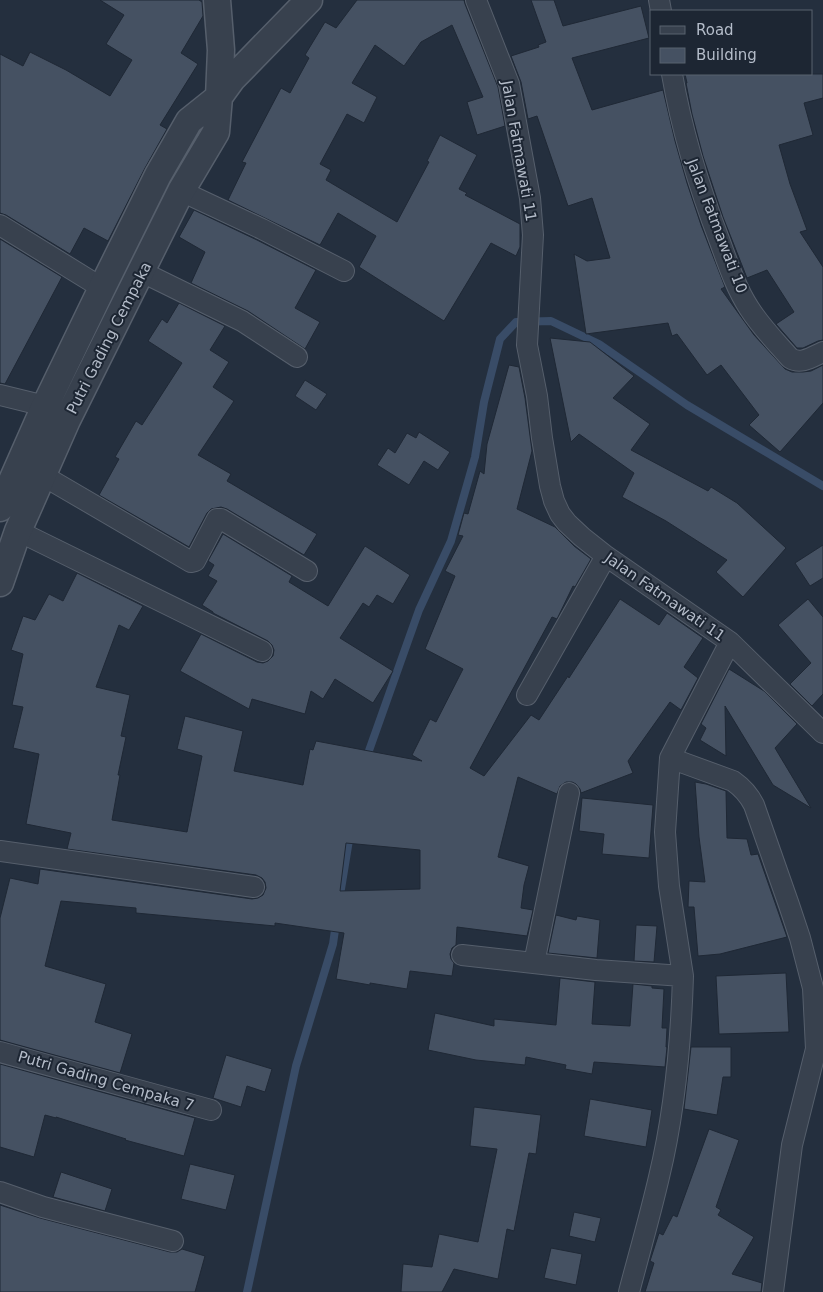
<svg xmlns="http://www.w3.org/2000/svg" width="823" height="1292" font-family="'DejaVu Sans',sans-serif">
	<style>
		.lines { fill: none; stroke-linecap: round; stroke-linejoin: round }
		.stream { stroke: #394c67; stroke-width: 8 }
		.building { fill: #455162; stroke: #1f2835; fill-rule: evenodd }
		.minor-casing { stroke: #565f6c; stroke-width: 22 }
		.tertiary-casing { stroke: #565f6c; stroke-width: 29 }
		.minor { stroke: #38414e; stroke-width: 20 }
		.tertiary { stroke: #38414e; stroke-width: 26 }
		.labels { text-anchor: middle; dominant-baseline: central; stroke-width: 4; stroke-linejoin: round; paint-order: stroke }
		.street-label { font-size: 15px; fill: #b4bcc9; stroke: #1d2633 }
	</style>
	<rect width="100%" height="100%" fill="#242f3e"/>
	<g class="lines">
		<!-- stream -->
		<path class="stream" d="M366,759L419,610L451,541L475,457L484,402L500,339L516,322L551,321L599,344L687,405L823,486
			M339,901L350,834
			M247,1292L296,1066L333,944L336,923"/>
	</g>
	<!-- building -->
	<path class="building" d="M100,0H199L202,2L203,16L181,53L198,64L160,125L167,129L145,168L108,241L84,228L70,254L6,215L0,213V54L23,66L30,52L66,70L110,96L132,60L106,44L124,15Z
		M357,0H464L465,4L498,87L505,126L477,135L467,102L483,97L452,25L421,42L404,66L375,45L352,83L377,97L364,123L347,114L320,164L331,170L326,180L397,222L429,162L427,161L440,135L477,155L459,189L467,193L465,195L520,224V247L516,256L491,243L444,321L359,267L376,236L338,213L320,245L228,200L246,163L242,162L281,88L290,93L309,58L305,55L325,22L336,28Z
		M531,0H554L563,26L641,6L649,38L572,58L592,110L663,90L675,141L687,183L701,225L725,287L721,289L754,335L785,369L792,372H803L811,371L823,365V403L780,452L749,425L759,415L721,365L707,375L677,334L672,336L668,323L586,334L574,254L587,261L610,258L592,198L568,206L537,116L528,119L521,82L511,56L539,47L538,45L546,42Z
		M685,74H823V98L804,103L813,135L779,145L790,184L807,230L800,232L823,267V340L818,341L803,348H797L776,324L794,312L767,270L747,278L723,217L703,156L692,114L686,83H687Z
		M194,210L257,240L316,270L295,308L320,322L305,349L248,311L191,283L205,252L179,237Z
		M0,239L62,277L5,384L0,383Z
		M179,303L225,326L210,350L229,362L213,387L234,401L198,455L231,474L227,481L317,534L304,555L227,509L221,507L211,509L207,513L189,547L99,495L119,459L115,457L136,421L142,425L182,363L148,341L162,319L167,323Z
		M550,338L590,342L634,376L613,398L650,424L631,450L708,491L711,487L737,503L786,548L743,597L716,572L727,560L666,521L622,497L634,473L579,434L571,442Z
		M509,365L519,367L525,398L532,451L517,509L555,527L574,546L591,559L575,587L573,586L557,619L552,617L470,768L484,776L531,715L539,720L568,676L569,678L620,599L659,625L667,613L703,638L684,667L698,678L681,710L670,702L628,761L633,773L581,793L580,789L576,784L572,782H566L560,786L557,794L518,777L498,857L529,866L524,885L521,908L533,910L527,936L457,927L456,945L452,948L450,954L451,959L454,963L452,976L410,971L407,989L370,983V985L336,979L344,933L275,923V926L136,913V908L61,901L45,966L106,984L95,1022L132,1034L120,1073L0,1040V918L10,878L38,884L40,869L252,899L258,898L263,895L266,888L265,882L262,878L256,875L67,849L71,833L26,824L39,754L13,748L23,707L12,705L23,654L11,650L23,616L35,620L49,594L63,601L77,573L143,606L129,630L119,625L96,687L130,695L121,736L126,737L118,775H120L112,820L187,832L202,756L177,749L185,716L243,731L234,771L303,785L310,749L313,750L316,741L422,761L412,755L430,719L436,722L463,669L425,649L455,576L445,571L463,536L458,535L464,513L468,514L480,471L484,474L487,444ZM346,843L420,850V889L340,891Z
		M305,380L327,394L316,410L295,396Z
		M419,432L450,452L438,470L424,461L409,485L377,465L388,448L395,453L407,433L416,438Z
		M223,534L292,576L289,582L328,606L365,546L410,575L393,604L377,595L369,607L363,603L340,638L393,671L373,703L335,679L323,699L311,691L305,714L252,699L249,709L180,671L201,634L257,662L263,663L268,661L273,656L274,650L272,645L268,641L213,613V612L202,605L217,581L208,576L214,565L208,561Z
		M823,545V578L810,586L795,563Z
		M808,599L823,617V694L812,706L790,684L811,663L778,625Z
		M729,669L764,691L797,724L775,748L811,808L773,785L725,706L726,756L700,740L706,728L701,724Z
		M695,782L706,784L726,791L727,838L747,839L751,855L758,854L787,937L720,954L698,956L694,907H688L689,881L705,882L699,837Z
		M582,798L653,805L649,858L602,854L604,834L579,831Z
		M556,915L576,920L577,916L600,920L597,958L548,953Z
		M636,925L657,926L654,962L634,961Z
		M786,973L789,1032L719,1034L716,976Z
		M560,978L595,982L592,1024L630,1026L633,984L652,986V988L664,989L662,1028H667L666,1047H667L665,1067L594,1062L592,1074L565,1069L566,1065L526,1057L525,1065L476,1060L428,1050L435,1013L494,1026V1019L556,1025Z
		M691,1047H731V1077H723L717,1115L684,1109Z
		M226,1055L272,1069L265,1092L247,1086L241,1107L213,1098Z
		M0,1064L195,1118L184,1156L125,1140L126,1139L56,1117V1118L45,1115L34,1157L0,1147Z
		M590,1099L652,1110L646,1147L584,1136Z
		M474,1107L541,1115L536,1154L529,1153L514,1231L507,1229L498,1279L454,1269L442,1292H401L403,1264L432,1267L439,1234L478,1242L497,1149L470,1146Z
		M709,1129L739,1140L716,1207L721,1210L718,1215L754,1237L732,1274L762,1283L761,1292H645L654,1263L650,1261L659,1233L663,1235L673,1215L677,1217Z
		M190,1164L235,1175L226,1210L181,1199Z
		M61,1172L112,1189L105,1211L53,1197Z
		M0,1205L40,1218L170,1252H177L182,1249L205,1256L195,1292H0Z
		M574,1212L601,1218L595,1242L569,1236Z
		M551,1248L582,1254L576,1285L544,1278Z"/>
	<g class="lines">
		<defs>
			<path id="minor" d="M476,0L509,84L530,198L533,235L527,345L537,396L542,438L550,486L554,501L560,514L567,523L582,537L606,556L730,642L670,758L665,832L669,886L683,976
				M659,0L661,11
				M672,74C682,132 699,187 720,242C728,264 736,288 749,308C761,327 776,342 790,358C801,365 812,357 823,352
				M181,191L262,229L344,271
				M0,225L102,288
				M142,272L242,321L297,357
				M0,395L45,406L57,414
				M42,475L191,562L195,561L217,519H221L307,571
				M18,531L262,651
				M730,642L823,733
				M527,695L606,556
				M670,758L733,781C743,788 749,795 754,805L789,905L800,938L813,988L816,1049L792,1145L773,1292
				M0,851L254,887
				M462,955L596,970L683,976C681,1044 675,1111 659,1177C650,1216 639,1254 629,1292
				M534,963L569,793
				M0,1052L211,1110
				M0,1192L43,1207L173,1241"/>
			<path id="tertiary" d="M0,508L45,406L102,288L158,175L189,121L219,97L232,79L309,0
				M0,583L18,531L67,420L181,191L216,132L219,97L221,50L217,0"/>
		</defs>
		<!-- minor casing -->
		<use href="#minor" class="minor-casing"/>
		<!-- tertiary casing -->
		<use href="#tertiary" class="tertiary-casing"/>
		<!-- minor -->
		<use href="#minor" class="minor"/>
		<!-- tertiary -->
		<use href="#tertiary" class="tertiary"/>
	</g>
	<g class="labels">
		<!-- street labels -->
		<g class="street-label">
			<text transform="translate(519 151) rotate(80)">Jalan Fatmawati 11</text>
			<text transform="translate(717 226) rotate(69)">Jalan Fatmawati 10</text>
			<text transform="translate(109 338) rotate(-63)">Putri Gading Cempaka</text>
			<text transform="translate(665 597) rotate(35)">Jalan Fatmawati 11</text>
			<text transform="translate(106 1081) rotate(16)">Putri Gading Cempaka 7</text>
		</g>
	</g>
	<!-- legend -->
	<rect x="650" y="10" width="162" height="65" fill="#1d2633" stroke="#59626f"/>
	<rect x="660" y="26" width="25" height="8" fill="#38414e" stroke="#59626f"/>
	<text x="696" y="35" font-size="15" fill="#b4bcc9">Road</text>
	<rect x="660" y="48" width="25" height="15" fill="#455162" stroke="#59626f"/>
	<text x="696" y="60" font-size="15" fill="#b4bcc9">Building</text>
</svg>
